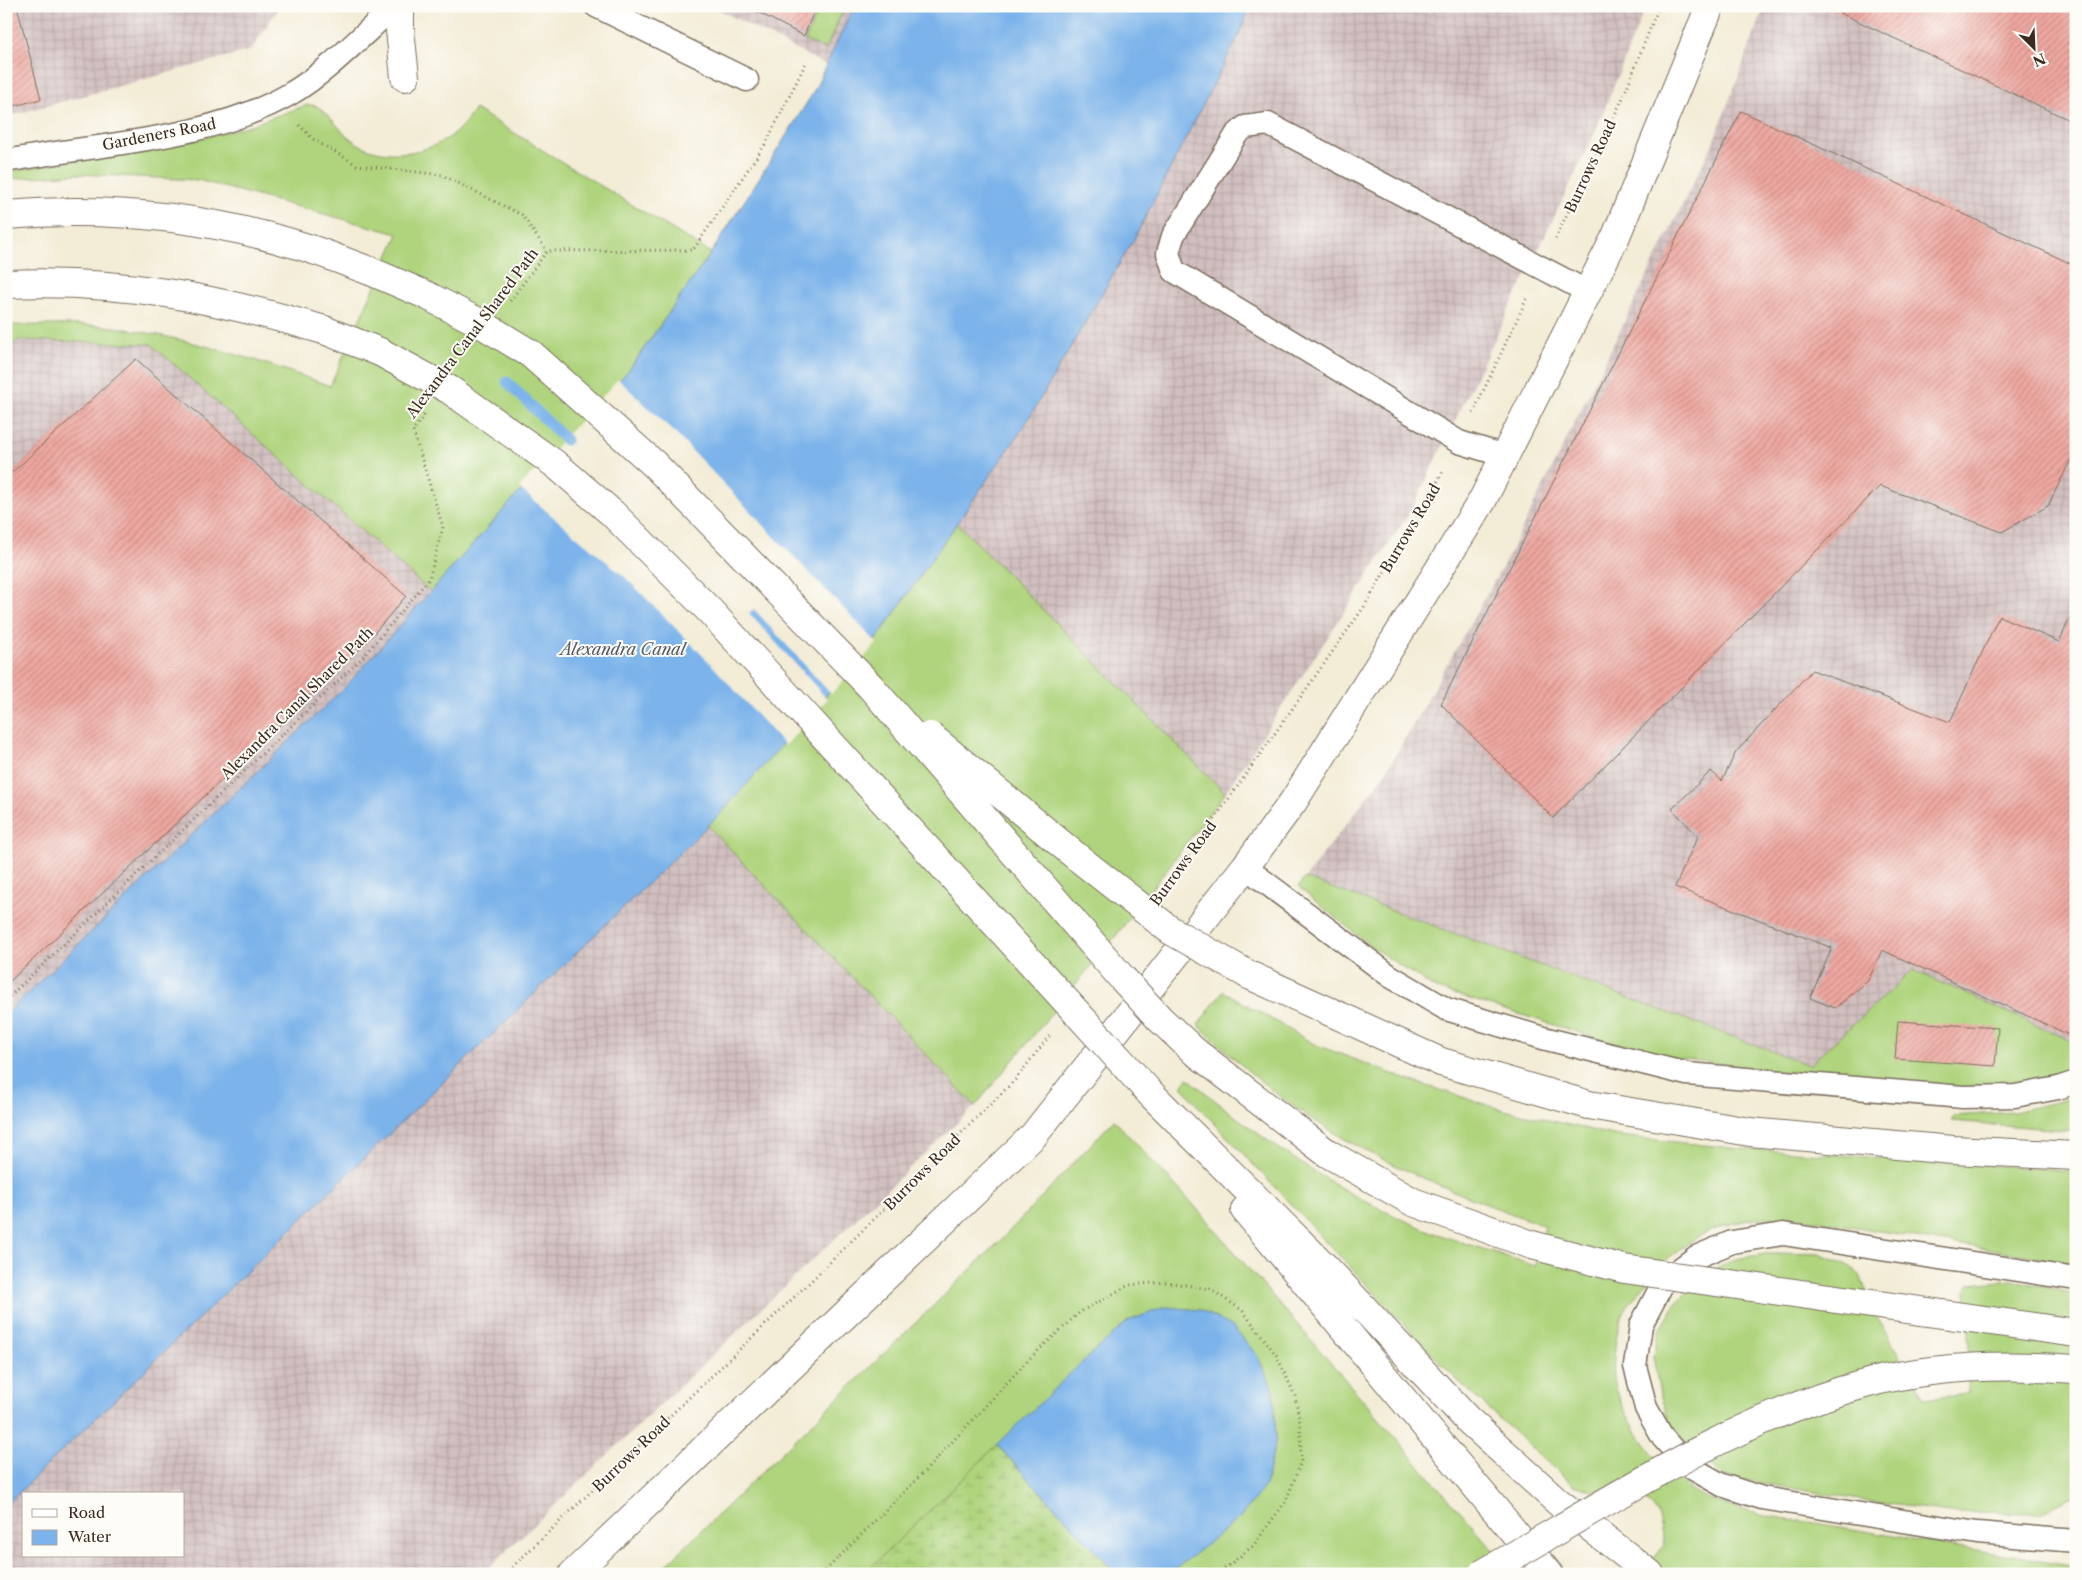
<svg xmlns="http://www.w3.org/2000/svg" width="2082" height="1580" font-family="'Libre Caslon Text',serif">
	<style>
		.industrial { fill: url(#industrial-grid); fill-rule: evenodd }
		.grass { fill: #afd47d; stroke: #757f4e }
		.wetland { fill: url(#wetland-marsh); stroke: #757f4e }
		.water { fill: #7bb3ea; stroke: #5b6e84 }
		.pier { fill: #f3ecd6 }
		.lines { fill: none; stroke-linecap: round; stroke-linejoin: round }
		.stream { stroke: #7bb3ea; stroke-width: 11 }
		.building { fill: url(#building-hatch) }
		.service-casing { stroke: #7b6e5e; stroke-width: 25 }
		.minor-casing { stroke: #7b6e5e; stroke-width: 30 }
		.motorway-casing { stroke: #7b6e5e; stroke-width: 30 }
		.path { stroke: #7b6e5e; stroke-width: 3; stroke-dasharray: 1 4; stroke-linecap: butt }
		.service { stroke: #fff; stroke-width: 22 }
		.minor { stroke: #fff; stroke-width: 28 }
		.motorway { stroke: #fff; stroke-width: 28 }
		.motorway-bridge-casing { stroke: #7b6e5e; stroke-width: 30; stroke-linecap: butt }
		.motorway-bridge { stroke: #fff; stroke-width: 28 }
		.labels { text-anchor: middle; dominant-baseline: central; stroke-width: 4; stroke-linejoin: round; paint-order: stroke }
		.street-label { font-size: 15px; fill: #3b2a1e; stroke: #fdfcf7 }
		.water-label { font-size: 16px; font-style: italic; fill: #515a65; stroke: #fdfcf7 }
	</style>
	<defs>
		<pattern id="industrial-grid" width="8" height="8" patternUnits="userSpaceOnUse" patternTransform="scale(1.25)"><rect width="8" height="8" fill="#d1bfbf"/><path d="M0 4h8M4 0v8" fill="none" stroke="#b4a4a4"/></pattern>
		<pattern id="wetland-marsh" width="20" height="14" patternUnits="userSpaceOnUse" patternTransform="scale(1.25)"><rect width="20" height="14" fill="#afd47d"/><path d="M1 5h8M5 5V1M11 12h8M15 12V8" fill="none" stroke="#97b66c"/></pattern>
		<pattern id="building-hatch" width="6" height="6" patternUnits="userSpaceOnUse" patternTransform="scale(1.25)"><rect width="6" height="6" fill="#efa8a1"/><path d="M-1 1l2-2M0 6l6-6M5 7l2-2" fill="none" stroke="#c38983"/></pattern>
	</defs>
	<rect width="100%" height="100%" fill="#fdfcf7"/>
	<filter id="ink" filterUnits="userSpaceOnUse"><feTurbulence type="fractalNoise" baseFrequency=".02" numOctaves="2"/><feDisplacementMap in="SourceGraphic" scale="10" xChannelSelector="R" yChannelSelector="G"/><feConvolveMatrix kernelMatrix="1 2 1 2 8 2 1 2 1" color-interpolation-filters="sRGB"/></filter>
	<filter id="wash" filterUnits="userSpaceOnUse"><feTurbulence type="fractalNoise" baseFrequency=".0096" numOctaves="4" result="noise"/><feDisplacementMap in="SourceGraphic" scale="20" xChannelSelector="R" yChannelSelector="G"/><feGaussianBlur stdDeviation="1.12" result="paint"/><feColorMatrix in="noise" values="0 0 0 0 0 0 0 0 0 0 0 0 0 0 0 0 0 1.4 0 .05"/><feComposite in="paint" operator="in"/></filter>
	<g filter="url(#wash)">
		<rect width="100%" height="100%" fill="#f3ecd6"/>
		<!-- industrial -->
		<path class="industrial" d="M6,6H280L251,50L6,117Z
			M712,6H854L826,65Z
			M1249,6H1646L1594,135L1412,509L1225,793L957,523L1025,425L1135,237L1240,33Z
			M1765,6H2076V1043L1913,970L1809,1065L1305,878L1386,772L1507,559L1713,143Z
			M18,340L151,344L431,592L327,705L6,1014V352Z
			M708,826L975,1106L482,1574H6V1505ZM24,1494H184V1556H24Z"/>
		<!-- grass -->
		<path class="grass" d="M820,6H845L826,49L805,41Z
			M307,105C310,105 316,105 318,107C327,112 341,132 351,139C379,162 429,155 455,133C463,126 469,117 475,109L711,253L628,371L431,592L151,344L18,340L6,352V325C41,326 79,323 113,327C188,338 260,360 330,386L398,234L198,180L78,174L6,179V172L190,141L248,126Z
			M957,523L1225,793L1115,937L975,1106L708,826L876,640Z
			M1305,878L1809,1065L1913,970L2076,1043V1072L2030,1082L1966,1088L1774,1071L1649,1054L1434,988L1372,947L1298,887Z
			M1223,991L1314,1044L1408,1080L1504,1110L1618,1136L1732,1148L2076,1171V1264L1802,1218C1735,1214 1686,1231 1645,1285C1638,1294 1627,1304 1623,1314C1616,1328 1612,1364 1614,1379C1621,1420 1668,1483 1707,1498C1750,1516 1800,1520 1846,1528C1923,1541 1999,1554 2076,1567V1574H1641L1664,1546C1660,1508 1657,1510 1627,1487L1602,1493L1572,1485L1454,1377L1197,1105L1182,1086L1188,1078C1254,1134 1327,1186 1406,1221C1447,1240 1493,1251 1535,1266L1545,1226C1469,1198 1392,1169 1323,1126C1277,1098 1237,1062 1198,1025Z
			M2076,1097V1131L1951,1121L1953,1116L2014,1112Z
			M1114,1120L1190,1201L1514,1574H657L1001,1240Z
			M1771,1253L1821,1254L1846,1264L1860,1275L1875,1314L1924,1398L1968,1393L1969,1332L1966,1289L1969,1284L2013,1280L2076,1294V1495L2040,1513L1951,1512L1865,1501L1722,1476L1672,1429L1660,1394L1653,1356L1660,1330L1673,1307L1690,1289L1711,1271L1735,1259Z"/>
		<!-- wetland -->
		<path class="wetland" d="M997,1445L1117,1574H864Z"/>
		<!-- water -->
		<path class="water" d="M854,6H1249L1240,33L1135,237L1025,425L876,640L721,813L6,1505V1014L345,687L628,371L711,253L776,152L813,93Z
			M1165,1307L1201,1310L1233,1327L1257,1355L1274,1391L1276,1439L1265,1486L1238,1520L1169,1574H1117L997,1445L1080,1364L1128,1321Z"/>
		<!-- pier -->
		<path class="pier" d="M618,379L672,430L877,643L831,694L754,609L749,613L827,699L785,746L712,665L625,577L519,488Z"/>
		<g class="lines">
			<!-- stream -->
			<path class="stream" d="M507,382L566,440"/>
		</g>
		<g id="blocks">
			<!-- building -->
			<path class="building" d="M6,6H17L41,99L6,108Z
				M746,6H816L804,36Z
				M1825,6H2076V123Z
				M1741,111L2076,266V458L2072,457L2048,506L2002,532L1880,486L1553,818L1441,704Z
				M136,359L406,596L364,645L6,985V478Z
				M2076,605V1038L1882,950L1868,981L1835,1008L1810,998L1832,948L1675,887L1698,836L1672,809L1711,771L1722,781L1736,752L1812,670L1950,722L1999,616L2059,642Z
				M1898,1021L1998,1028L1995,1066L1895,1059Z"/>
		</g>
	</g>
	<g filter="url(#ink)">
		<use href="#blocks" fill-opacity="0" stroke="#7b6e5e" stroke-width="1"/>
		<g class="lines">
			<defs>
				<path id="service" d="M596,6L747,80
					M6,161C96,144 211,140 290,94C329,71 361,36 395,6
					M1505,456L1459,442L1174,271L1168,253L1173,236L1236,135L1245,127L1268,124L1588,292
					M1245,867L1390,976L1446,1009L1543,1038L1687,1074L1963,1097L2015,1096L2058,1088L2076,1082
					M2076,1279L1783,1234L1732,1242L1696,1257L1664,1281L1641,1325L1635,1366L1646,1408L1663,1438L1688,1466L1722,1485L1762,1498L1977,1533L2076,1541"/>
				<path id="minor" d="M400,6V30L405,77
					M573,1574L1033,1136L1245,867L1293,802L1482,501L1616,236L1710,6"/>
				<path id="motorway" d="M6,215C102,207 199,216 291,243C318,250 344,262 370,271
					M6,284C119,279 216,298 324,330
					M1249,975L1441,1062L1589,1105L1750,1132L1953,1150L2076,1156
					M1194,1051L1327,1153L1413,1202L1532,1245
					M1151,1094L1328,1270L1467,1419L1557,1501L1650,1574
					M1245,1210L1549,1574"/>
			</defs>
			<!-- service casing -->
			<use href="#service" class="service-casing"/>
			<!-- minor casing -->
			<use href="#minor" class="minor-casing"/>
			<!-- motorway casing -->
			<use href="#motorway" class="motorway-casing"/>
			<!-- path -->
			<path class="path" d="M299,125L313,139L357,165L442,175L522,215L547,251
				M1555,239L1622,100L1659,6
				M510,301L547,251L693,250L766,143L806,63
				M1473,413L1528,296
				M1168,885L1364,607L1444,470
				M6,1000L363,657L429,579L443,527L413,431L425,414
				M505,1574L812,1280L1015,1080L1050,1035
				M822,1574L928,1468L1030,1358L1080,1312L1129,1285L1165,1282L1210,1289L1242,1310L1277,1356L1295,1396L1300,1423L1301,1462L1286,1501L1253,1546L1218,1574"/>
			<!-- service -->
			<use href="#service" class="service"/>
			<!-- minor -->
			<use href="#minor" class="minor"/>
			<!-- motorway -->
			<use href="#motorway" class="motorway"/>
			<defs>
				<path id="motorway-bridge" d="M370,271L426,295L480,323L531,354L654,464L871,687L1122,978L1160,1019L1194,1051
					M324,330L380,352L450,390L555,464L612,513L710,611L1151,1094
					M930,736L1077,857L1170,930L1249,975
					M1532,1245L1624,1269L2076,1333
					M1482,1574C1602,1506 1727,1422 1861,1385C1930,1365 2005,1364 2076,1369"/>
			</defs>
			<!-- motorway-bridge casing -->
			<use href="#motorway-bridge" class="motorway-bridge-casing"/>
			<!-- motorway-bridge -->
			<use href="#motorway-bridge" class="motorway-bridge"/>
		</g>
	</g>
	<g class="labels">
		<!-- street labels -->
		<g class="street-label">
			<text transform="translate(159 134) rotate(-11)">Gardeners Road</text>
			<text transform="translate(1590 166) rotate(-65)">Burrows Road</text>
			<text transform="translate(472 333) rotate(-53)">Alexandra Canal Shared Path</text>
			<text transform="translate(1410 528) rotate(-59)">Burrows Road</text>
			<text transform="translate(297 703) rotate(-45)">Alexandra Canal Shared Path</text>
			<text transform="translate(1183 863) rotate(-54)">Burrows Road</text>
			<text transform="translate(922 1172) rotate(-45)">Burrows Road</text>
			<text transform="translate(631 1454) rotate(-44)">Burrows Road</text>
		</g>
		<!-- water labels -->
		<g class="water-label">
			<text x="623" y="649">Alexandra Canal</text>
		</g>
	</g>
	<!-- margin -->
	<rect width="2082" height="1580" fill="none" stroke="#fdfcf7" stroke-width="25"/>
	<!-- legend -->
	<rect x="22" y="1492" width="162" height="65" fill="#fdfcf7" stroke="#afa8a0"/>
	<rect x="32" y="1509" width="25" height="8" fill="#ffffff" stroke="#afa8a0"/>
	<text x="68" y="1518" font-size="15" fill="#3b2a1e">Road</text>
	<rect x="32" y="1530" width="25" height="15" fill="#7bb3ea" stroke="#afa8a0"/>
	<text x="68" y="1542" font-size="15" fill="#3b2a1e">Water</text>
	<!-- north arrow -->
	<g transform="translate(2034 48) rotate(156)" stroke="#fdfcf7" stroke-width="4" paint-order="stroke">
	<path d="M0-4L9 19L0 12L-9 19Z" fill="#3b2a1e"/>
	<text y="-8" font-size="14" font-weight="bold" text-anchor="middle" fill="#3b2a1e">N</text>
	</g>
</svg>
